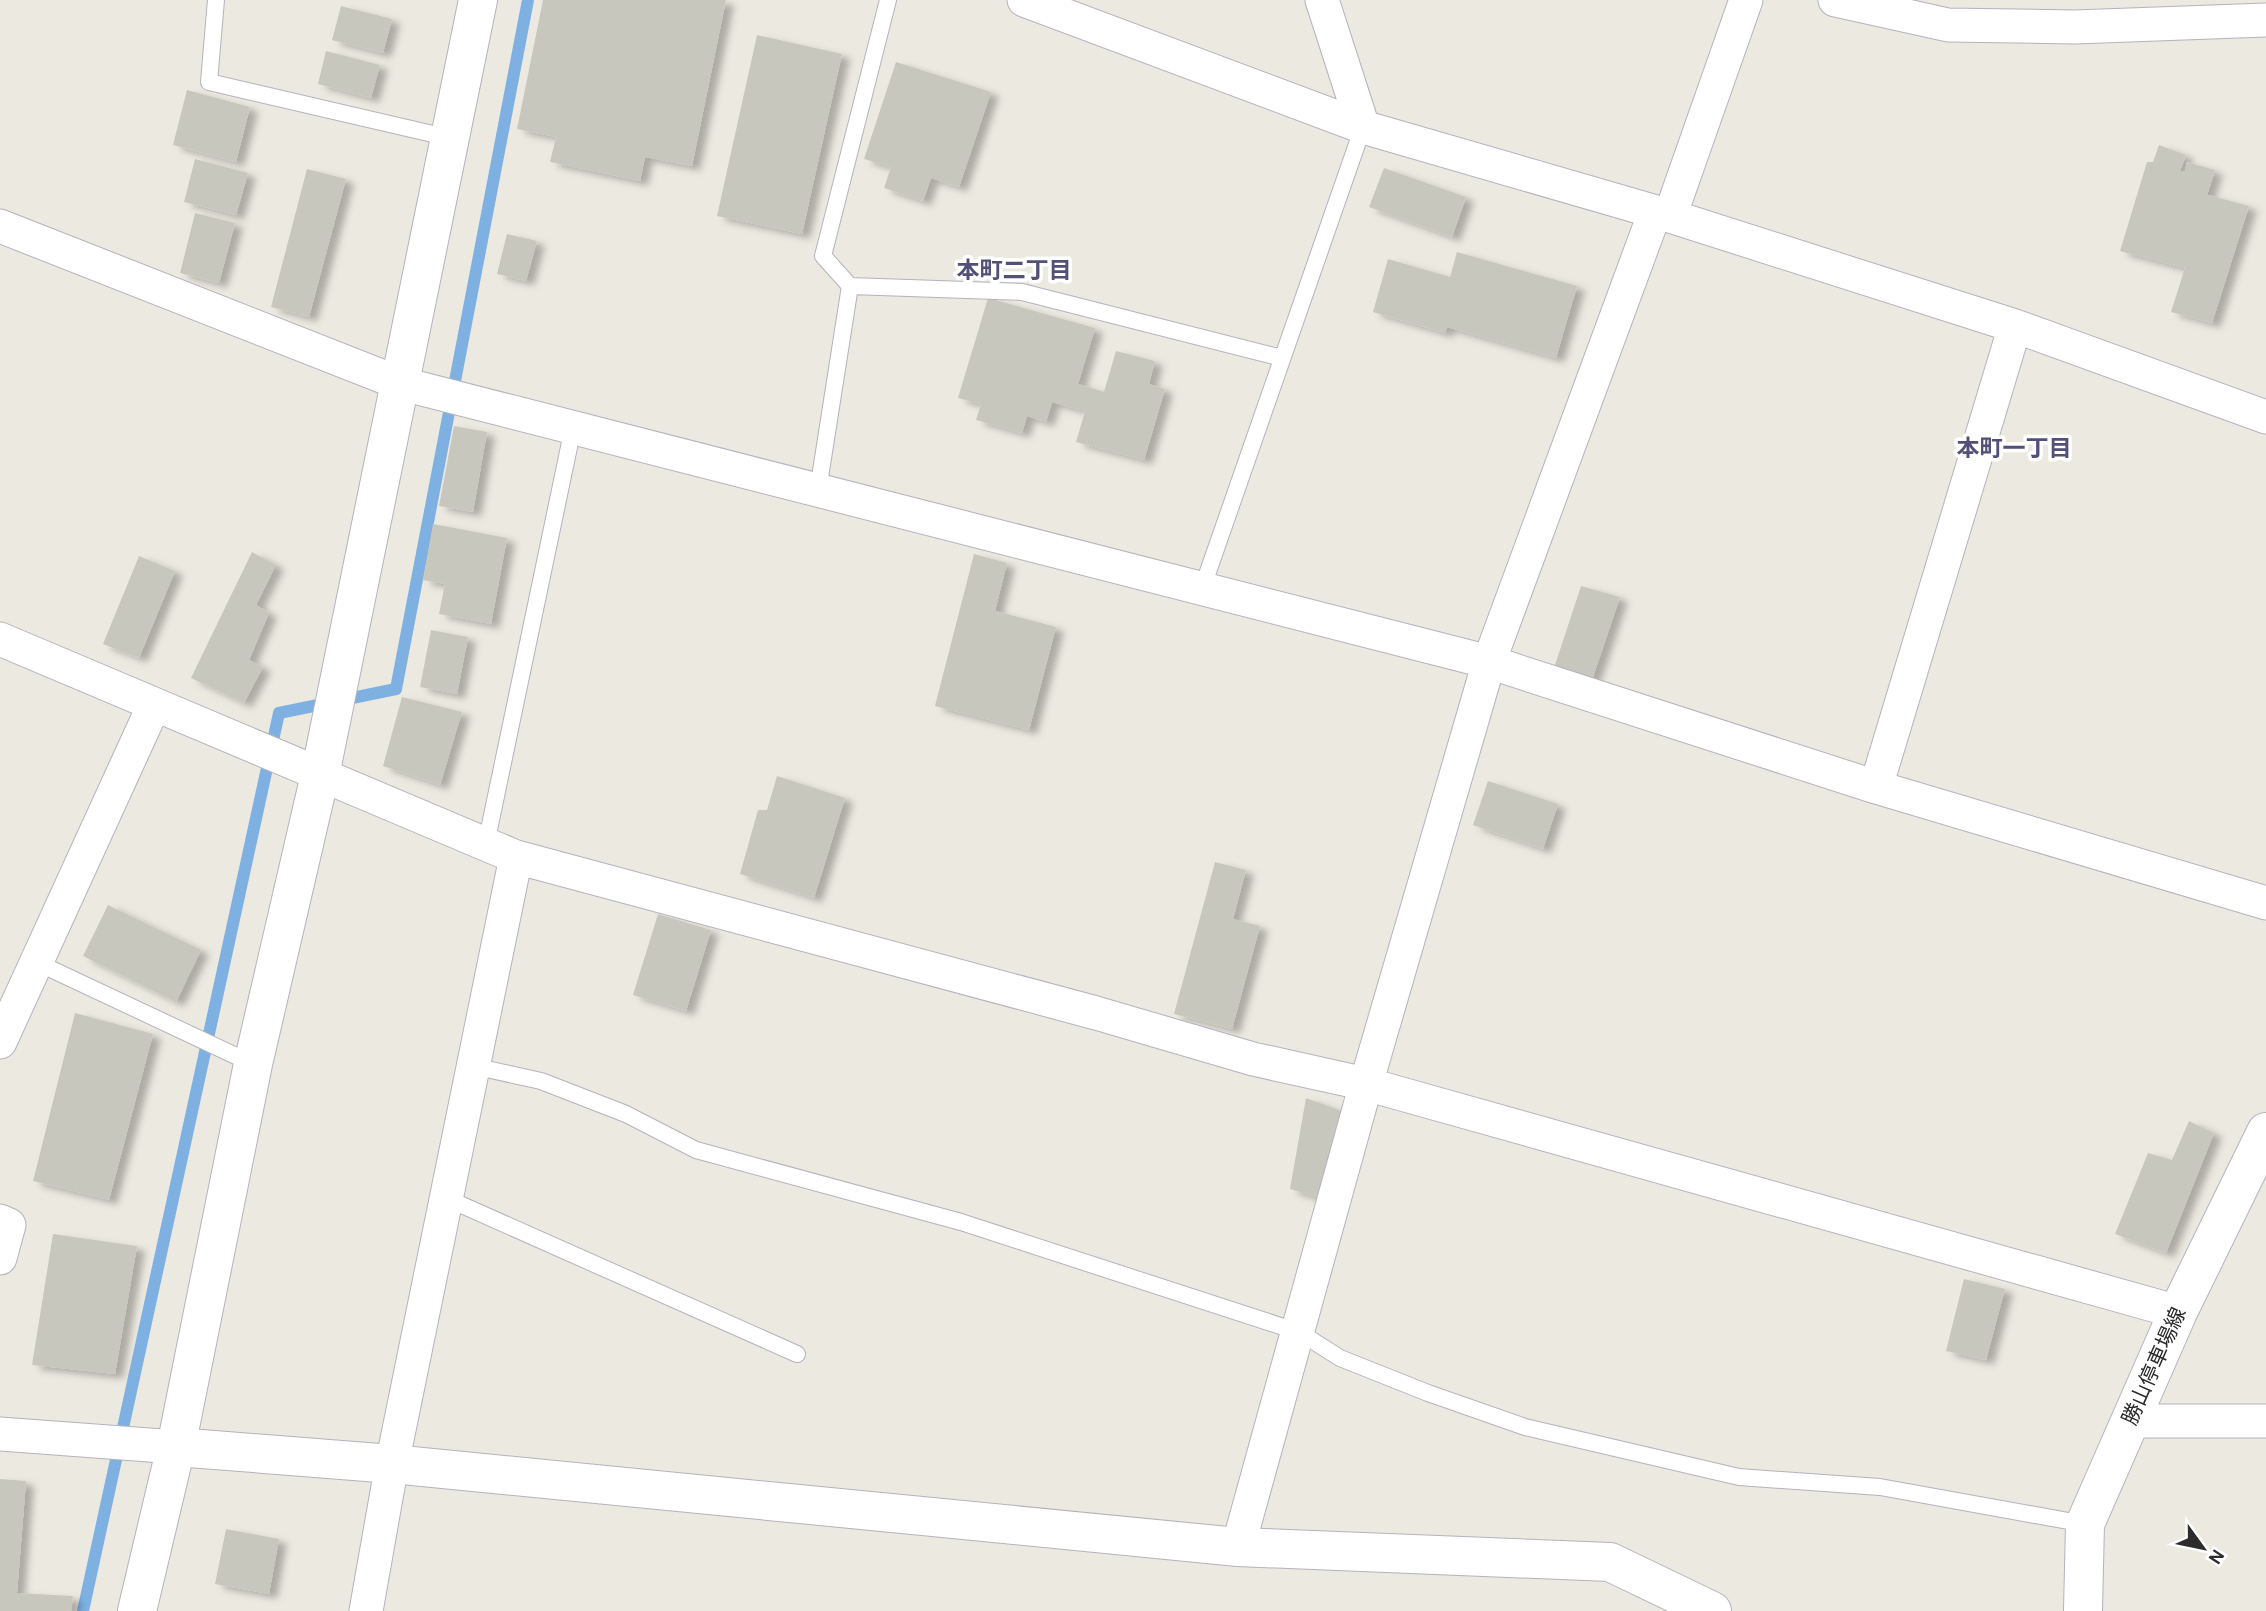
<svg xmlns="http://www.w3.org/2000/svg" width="2266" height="1611" font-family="Karla,'Noto Sans JP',sans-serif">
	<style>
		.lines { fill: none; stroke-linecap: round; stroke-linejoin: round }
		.stream { stroke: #7eb1e2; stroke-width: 12 }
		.building { fill: #c8c7be; filter: url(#shadow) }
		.lane-casing { stroke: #b3b3be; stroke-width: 18 }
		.street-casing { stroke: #b3b3be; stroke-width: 35 }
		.secondary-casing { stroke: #b3b3be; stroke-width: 40 }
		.lane { stroke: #fff; stroke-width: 16 }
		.street { stroke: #fff; stroke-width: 33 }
		.secondary { stroke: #fff; stroke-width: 38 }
		.labels { text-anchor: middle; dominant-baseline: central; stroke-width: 7; stroke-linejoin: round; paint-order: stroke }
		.street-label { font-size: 21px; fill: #2c2c2c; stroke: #fff }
		.neighbourhood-label { font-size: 23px; font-weight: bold; fill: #525078; stroke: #fff }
	</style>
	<defs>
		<filter id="shadow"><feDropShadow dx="8" dy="4.5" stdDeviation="3.5" flood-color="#0004"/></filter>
	</defs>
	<rect width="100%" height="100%" fill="#ece9e0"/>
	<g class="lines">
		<!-- stream -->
		<path class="stream" d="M83,1611L279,713L396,689L528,0"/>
	</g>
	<!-- building -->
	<path class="building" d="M543,0H726L692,166L645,157L640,181L550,162L556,137L517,129Z
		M341,6L392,19L383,53L332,40Z
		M757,35L842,54L802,234L717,216Z
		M326,51L380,65L371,98L318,84Z
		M896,62L991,92L959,187L931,178L923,201L884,188L891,167L864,159Z
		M187,90L250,107L236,162L173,145Z
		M2159,145L2186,155L2180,171H2185L2187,162L2215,170L2184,268L2120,251L2147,162H2153Z
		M195,159L248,173L236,215L184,202Z
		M1384,168L1466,197L1452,237L1369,207Z
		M307,169L346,179L309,317L271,307Z
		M2208,195L2249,206L2212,323L2171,312Z
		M195,213L235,223L219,283L180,273Z
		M507,234L537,241L526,281L497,274Z
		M1457,252L1577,286L1556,358L1447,327L1445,333L1373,312L1388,259L1450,277Z
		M988,298L1095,328L1078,384L1104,392L1116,351L1155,361L1149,384L1165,389L1144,460L1076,442L1085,411L1052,402L1046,422L1027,416L1022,433L976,420L981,404L958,398Z
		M454,426L487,432L473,512L439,506Z
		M433,524L507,538L491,624L439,614L445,584L423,580Z
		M252,552L276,565L256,605L269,613L249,660L263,667L244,703L191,678Z
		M974,554L1007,563L995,611L1056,627L1029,730L935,706Z
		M139,556L175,571L139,658L103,644Z
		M1581,586L1620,597L1592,680L1554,668Z
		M431,630L468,637L457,694L420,687Z
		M402,697L462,712L440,785L383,766Z
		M777,776L845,798L814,898L740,874L758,810H767Z
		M1488,781L1558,804L1543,849L1473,825Z
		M1215,862L1246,870L1233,919L1260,926L1232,1029L1174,1014Z
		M108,905L201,950L176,1002L83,956Z
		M658,914L711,930L686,1011L633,995Z
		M75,1013L153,1034L109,1200L33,1181Z
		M1306,1098L1342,1111L1320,1198L1290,1189Z
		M2189,1121L2214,1133L2166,1253L2115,1234L2148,1153L2172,1160Z
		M53,1234L137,1246L115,1374L32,1365Z
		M1964,1279L2005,1289L1986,1360L1946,1351Z
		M0,1479L26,1481L17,1593L73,1596L71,1611H0Z
		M226,1529L279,1539L269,1594L215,1584Z"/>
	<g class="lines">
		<defs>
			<path id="lane" d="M216,0L209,82L450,138
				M888,0L823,256L850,286L1022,292L1282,358
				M818,490L850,286
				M1202,589L1363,127
				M486,844L573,428
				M36,962L253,1064
				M473,1066L541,1081L626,1114L696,1150L961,1222L1299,1332L1340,1358L1428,1393L1525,1427L1739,1477L1880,1487L2085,1524
				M446,1198L797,1354"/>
			<path id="street" d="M1024,0L1363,127L1670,216L2015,326L2266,417
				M1322,0L1363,127
				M1835,0L1948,25L2075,27L2266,20
				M1670,216L1746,0
				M0,226L399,383L1489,662L1876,787L2266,903
				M0,639L516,857L1096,1013L1253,1059L1366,1084L2178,1312
				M1876,787L2015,326
				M0,1042L154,705
				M0,1221L9,1225L0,1258
				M2128,1421H2266
				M0,1434L176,1447
				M1238,1547L1366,1084L1489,662L1655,212
				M366,1611L392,1464L516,857"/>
			<path id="secondary" d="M176,1447L392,1464L1238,1547L1610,1562L1712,1611
				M137,1611L176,1447L253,1064L320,775L478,0
				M2083,1611L2085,1524L2178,1312L2266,1132"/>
		</defs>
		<!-- lane casing -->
		<use href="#lane" class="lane-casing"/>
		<!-- street casing -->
		<use href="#street" class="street-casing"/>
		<!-- secondary casing -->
		<use href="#secondary" class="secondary-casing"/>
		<!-- lane -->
		<use href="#lane" class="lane"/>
		<!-- street -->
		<use href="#street" class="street"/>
		<!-- secondary -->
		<use href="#secondary" class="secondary"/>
	</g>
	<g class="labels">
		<!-- street labels -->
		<g class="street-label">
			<text transform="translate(2154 1366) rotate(-66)">勝山停車場線</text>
		</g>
		<!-- neighbourhood labels -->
		<g class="neighbourhood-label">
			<text x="1014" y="270">本町二丁目</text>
			<text x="2014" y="448">本町一丁目</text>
		</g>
	</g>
	<!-- north arrow -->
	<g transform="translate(2203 1548) rotate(123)" stroke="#ffffff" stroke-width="5" paint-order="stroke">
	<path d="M0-5L12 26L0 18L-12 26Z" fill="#2c2c2c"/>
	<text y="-10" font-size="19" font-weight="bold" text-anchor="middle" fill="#2c2c2c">N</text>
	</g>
</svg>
